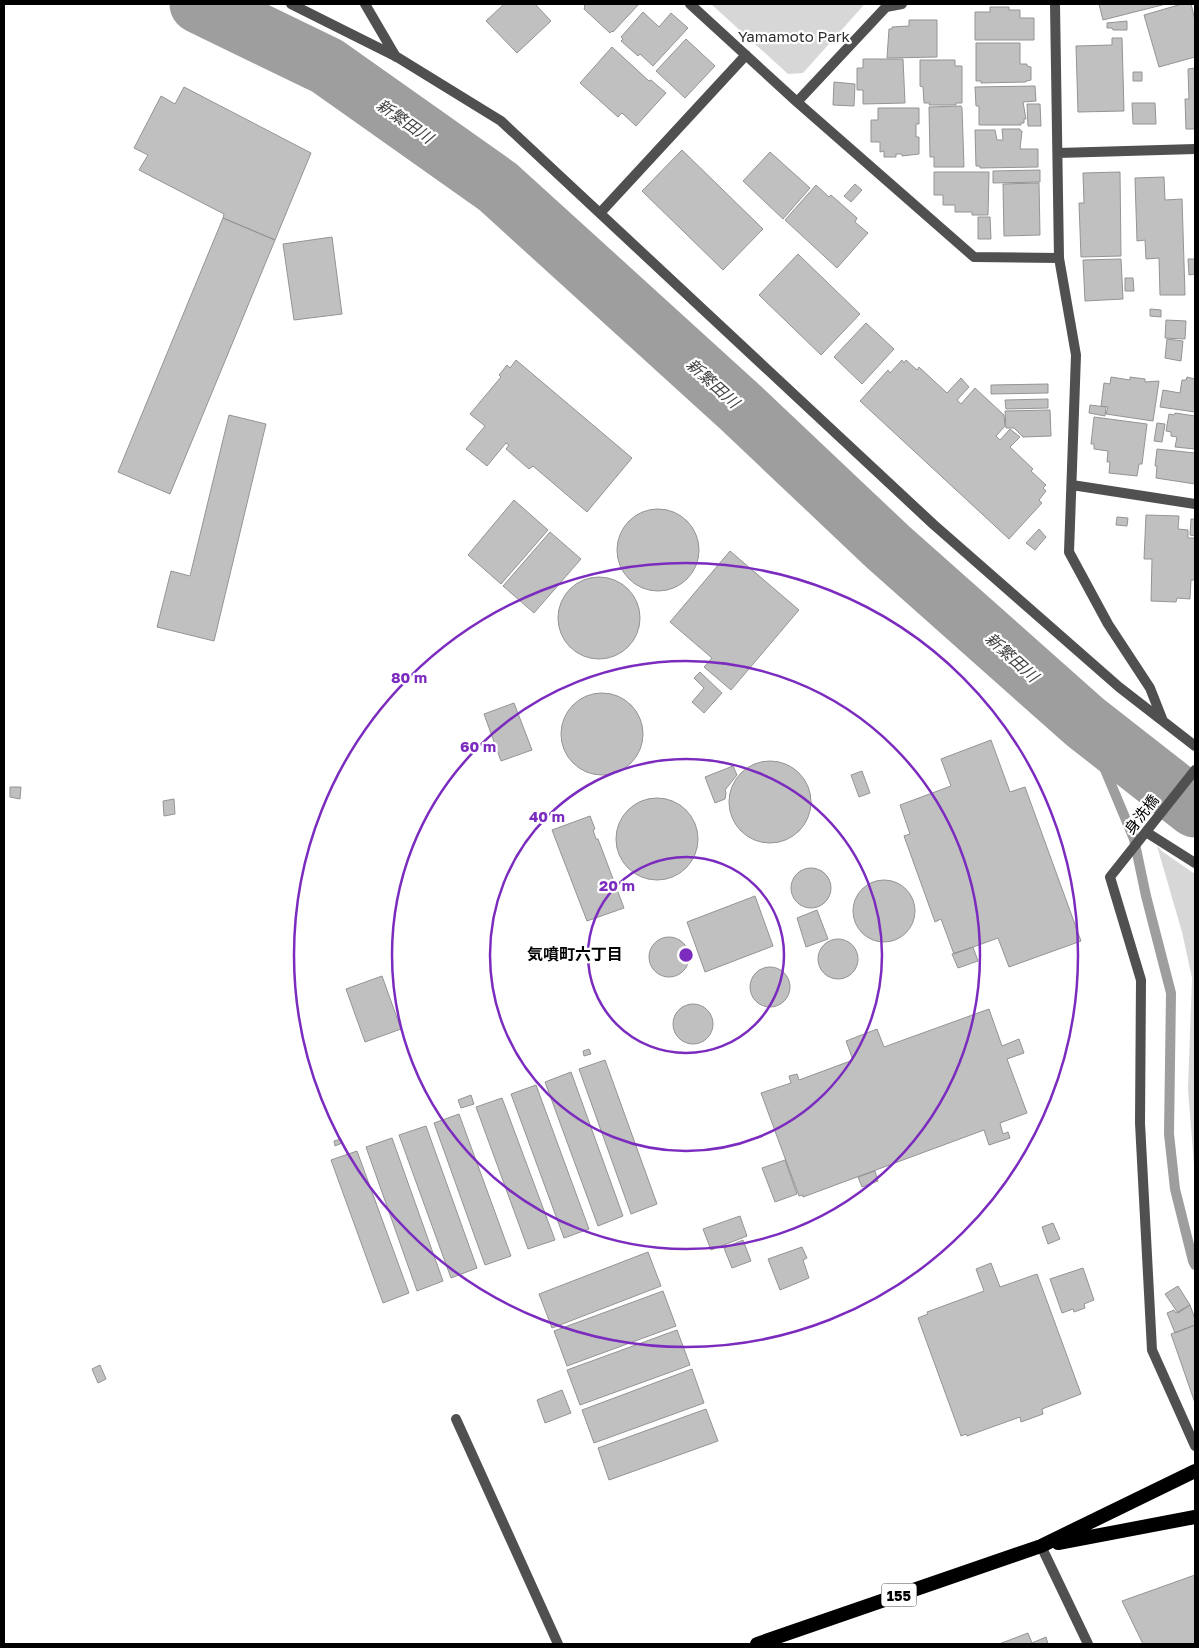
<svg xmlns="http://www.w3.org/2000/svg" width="1199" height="1648" font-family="'Golos Text','Noto Sans JP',sans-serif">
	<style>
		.green { fill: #d7d7d7 }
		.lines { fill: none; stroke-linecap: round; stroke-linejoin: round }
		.stream { stroke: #9e9e9e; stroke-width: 10 }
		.river { stroke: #9e9e9e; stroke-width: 59 }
		.building { fill: #c0c0c0; stroke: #949494 }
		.service { stroke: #505050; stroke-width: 10 }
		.minor { stroke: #505050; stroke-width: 10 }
		.trunk { stroke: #000; stroke-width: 14 }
		.ring { fill: none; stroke: #7b2cbf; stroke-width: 2.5 }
		.labels { text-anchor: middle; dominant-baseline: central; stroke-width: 4.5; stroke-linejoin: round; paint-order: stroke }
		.shield { fill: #fff; stroke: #4c4c4c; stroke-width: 1 }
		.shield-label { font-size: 14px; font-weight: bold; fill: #000 }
		.park-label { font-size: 15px; fill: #2e2e2e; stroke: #fff }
		.street-label { font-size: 15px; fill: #000; stroke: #fff }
		.water-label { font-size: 16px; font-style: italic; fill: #3f3f3f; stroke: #fff }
		.neighbourhood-label { font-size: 16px; font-weight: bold; fill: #000; stroke: #fff }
		.centre { fill: #7b2cbf; stroke: #fff; stroke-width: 2.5 }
		.ring-label { font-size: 15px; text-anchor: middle; font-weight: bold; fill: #7b2cbf; stroke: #fff; stroke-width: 4.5; stroke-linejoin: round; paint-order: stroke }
	</style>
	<rect width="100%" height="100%" fill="#fff"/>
	<!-- green -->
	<path class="green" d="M711,4H863V6L803,73L788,74Z
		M1157,846L1163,852L1195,874V1178L1188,1089L1192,978L1182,932Z"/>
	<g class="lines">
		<!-- stream -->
		<path class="stream" d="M1085,722L1134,839L1146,896L1171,993L1169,1134L1175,1189L1193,1261L1195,1265"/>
		<!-- river -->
		<path class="river" d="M199,4L327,66L498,187L740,407L888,547L1085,722L1195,808"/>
	</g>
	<!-- building -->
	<path class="building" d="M504,4H535L551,21L517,53L486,21Z
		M586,4H639L613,32L612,31L610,33L584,9L585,7L584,6Z
		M1099,4H1166L1103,20Z
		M1182,4H1191L1195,20V57L1159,67L1144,15Z
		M990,7H1009V10H1020V18H1034V40H975V12H990Z
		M643,12L659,27L671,13L688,28L653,66L640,54L638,56L621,41L623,39L621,37Z
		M909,20H937V57L887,58L889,29H892V27L909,26Z
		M1127,21V30H1113L1112,28H1107V23Z
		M1112,38H1122L1124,111L1078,112L1076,46L1112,45Z
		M686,39L715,66L685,98L656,71Z
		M976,43H1020V64H1027V66L1031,67V80L1026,81V82L981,83V81H976Z
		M612,47L649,81L651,80L666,93L636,126L622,113L618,117L580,83Z
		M863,59H903L905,103L863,104V90H857V68H863Z
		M920,60H955V66H962V103H956V105H929L930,103H924L923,87L920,86Z
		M1195,68V129H1186L1185,99H1189L1188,69Z
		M1133,72H1142V81H1133Z
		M834,82L855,84L854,106L833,105Z
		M1035,86L1036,101L1023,102L1026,119H1024V123H1021V125H979V106H976L975,87Z
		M184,87L311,153L275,240L223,218L224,214L139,170L148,155L134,148L161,96L175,104Z
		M1132,103H1155L1156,124H1133Z
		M1027,104H1040L1041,126H1028Z
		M961,106L962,108L964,167H934V157H930L929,107Z
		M878,108H919V124H916V137H919V154L902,156V154H896V157H884V151L880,152V142H871V120H878Z
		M1002,129H1020V131H1022L1020,149H1038V167L980,168V166H976L975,130H995L997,140H1003Z
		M682,150L763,229L723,270L642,191Z
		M770,152L810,188L783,219L743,181Z
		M1040,170V182L993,183V171Z
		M934,172H989L988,215H972V212H955V205H943V195H934Z
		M1120,172L1121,256L1081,257L1079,203H1084L1083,173Z
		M1164,177L1165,200L1182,199L1185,295H1160L1159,258L1146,259L1145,240L1137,241L1135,178Z
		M1039,183L1040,235L1004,236L1003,184Z
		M855,184L862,190L851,202L844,196Z
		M816,185L829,197L831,195L857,218L855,222L868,233L837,268L785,220Z
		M978,217H990L991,239H978Z
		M223,218L275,240L170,494L118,472Z
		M332,237L342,314L294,320L283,244Z
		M798,254L860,314L821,355L759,295Z
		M1121,259L1123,299L1085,301L1083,260Z
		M1188,259H1195V274L1189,275Z
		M1125,278H1133L1134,291H1125Z
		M1150,309L1161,310V317L1150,316Z
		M1166,320L1186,321L1185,339L1165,338Z
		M866,323L894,349L862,384L834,357Z
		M1167,339L1183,341L1181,361L1165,358Z
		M516,360L632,458L587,512L533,466L529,469L506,449L509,445L506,443L487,466L466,449L485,426L470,414L501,377L499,375L507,365L510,368Z
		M902,360L904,363L906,360L917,370L919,367L947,393L961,378L969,387L957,400L961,404L975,388L1004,415L1005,426L996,436L1000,440L1010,429L1020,437L1010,447L1033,469L1031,471L1046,485L1043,488L1046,491L1039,500L1042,503L1009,539L860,401L888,370L890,373Z
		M1111,377L1130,380V377L1145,379V382L1159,381L1153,421L1106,414L1108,407L1101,406L1104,383L1110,384Z
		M1187,377L1195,379V412L1160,407L1163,390L1180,393L1182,380H1186Z
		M1048,384V393L991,394V385Z
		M1048,399V408L1006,409L1005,400Z
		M1090,405L1106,407L1105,416L1089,413Z
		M1050,410L1051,436L1023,437L1014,428H1006L1005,411Z
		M1175,413L1195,416V449L1175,447L1177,437L1171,436V432L1166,431L1169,414L1174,415Z
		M229,415L266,424L214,641L157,627L171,571L190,576Z
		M1094,417L1147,424L1142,464H1139L1137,476L1109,473L1110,462H1107L1108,451L1094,449V444H1091Z
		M1157,423L1165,424L1162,442L1154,441Z
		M1157,449L1195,453V484L1156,478L1157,466H1155Z
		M514,500L548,530L501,584L468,555Z
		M617 550a41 41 0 1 1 82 0a41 41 0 1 1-82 0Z
		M1146,515L1179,516L1178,529L1188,530V538H1195V580H1191L1190,599L1177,598L1176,602L1151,601L1152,559H1144Z
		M1117,517L1128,518L1127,526L1116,525Z
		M1191,519H1195V536L1190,535Z
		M1039,529L1046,537L1035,550L1026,543Z
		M550,532L581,559L534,613L503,586Z
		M730,551L799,610L731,690L704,667L712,658L670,622Z
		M558 618a41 41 0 1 1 82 0a41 41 0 1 1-82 0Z
		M700,672L722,693L704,713L692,702L704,688L694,678Z
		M561 734a41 41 0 1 1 82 0a41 41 0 1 1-82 0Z
		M514,703L532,750L501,761L484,714Z
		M991,740L1010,792L1025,787L1081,941L1009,967L998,938L954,954L941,919L935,922L904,836L910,834L900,805L951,786L941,759Z
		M729 802a41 41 0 1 1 82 0a41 41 0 1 1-82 0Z
		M733,766L737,775L725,790L726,793L725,799L715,803L705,777Z
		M862,771L870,793L859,797L851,775Z
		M10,787H21L20,799L10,797Z
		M616 839a41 41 0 1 1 82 0a41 41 0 1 1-82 0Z
		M174,799L175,814L164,816L163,801Z
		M590,816L595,829L593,830L596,839H598L624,908L587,921L552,830Z
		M791 888a20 20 0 1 1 40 0a20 20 0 1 1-40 0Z
		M853 911a31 31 0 1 1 62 0a31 31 0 1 1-62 0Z
		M755,896L773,946L705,972L687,922Z
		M817,910L828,939L806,947L797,918Z
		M649 957a20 20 0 1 1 40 0a20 20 0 1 1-40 0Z
		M818 959a20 20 0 1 1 40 0a20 20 0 1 1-40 0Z
		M973,947L978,961L958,968L952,954Z
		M750 987a20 20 0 1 1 40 0a20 20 0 1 1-40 0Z
		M382,976L401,1029L365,1042L346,989Z
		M673 1024a20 20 0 1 1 40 0a20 20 0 1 1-40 0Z
		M989,1009L1002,1046L1019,1039L1024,1053L1007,1059L1027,1113L1000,1123L1003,1134L1008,1132L1010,1138L989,1145L984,1130L803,1197V1195L799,1196L761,1093L791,1083L789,1076L797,1074L799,1080L853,1060L846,1041L877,1029L884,1047Z
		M589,1049L591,1054L584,1056L583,1051Z
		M605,1060L657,1204L631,1214L579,1069Z
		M571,1072L623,1216L598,1226L545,1082Z
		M536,1085L589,1229L564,1238L511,1094Z
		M471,1095L474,1104L461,1108L458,1100Z
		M502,1098L555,1240L528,1249L476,1107Z
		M459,1114L511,1256L485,1265L434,1123Z
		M426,1126L477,1268L451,1278L399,1135Z
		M392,1138L443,1281L417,1291L366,1147Z
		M341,1139L342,1143L335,1146L334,1141Z
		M357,1151L409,1293L383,1303L331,1160Z
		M785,1160L797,1194L775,1202L762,1168Z
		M875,1171L878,1181L862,1187L858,1177Z
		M740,1216L747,1236L711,1250L703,1229Z
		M1053,1223L1060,1239L1048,1244L1042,1227Z
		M743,1240L751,1261L732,1268L724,1248Z
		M802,1247L807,1258L803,1260L809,1278L780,1290L768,1259Z
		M648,1252L661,1286L552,1328L539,1294Z
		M991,1263L1000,1287L1037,1274L1081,1394L1042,1409L1043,1414L1021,1422L1020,1417L967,1436L966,1434L961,1436L918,1318L928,1314L927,1312L984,1291L976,1269Z
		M1083,1268L1094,1300L1084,1304L1085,1308L1074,1312L1073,1309L1062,1313L1050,1279Z
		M1178,1286L1190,1305L1178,1313L1165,1294Z
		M663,1291L676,1326L567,1366L554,1331Z
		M1190,1305L1195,1319V1325L1175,1333L1167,1313L1174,1310L1176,1313Z
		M1195,1325V1403L1171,1334Z
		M677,1330L690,1365L580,1405L567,1370Z
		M100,1365L106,1379L98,1383L92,1369Z
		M692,1369L704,1403L594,1443L582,1410Z
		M562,1390L571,1413L545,1423L537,1400Z
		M706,1409L718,1441L609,1480L598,1448Z
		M1195,1575V1644H1143L1122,1601Z
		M1028,1633L1032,1643L1046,1637L1048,1644H999Z"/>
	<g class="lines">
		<!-- service -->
		<path class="service" d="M456,1419L558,1644
			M1041,1546L1088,1644"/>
		<!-- minor -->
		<path class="minor" d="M291,4L397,57L501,121L933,524L1119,687L1195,746
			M365,4L396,57
			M690,4L797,102L974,257L1059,258
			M1055,4L1059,258L1076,355L1069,552L1108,624L1150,688L1163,721
			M797,102L886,7L902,4
			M1058,153L1195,149
			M600,213L746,55
			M1072,485L1195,504
			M1195,770L1110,877L1141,980L1140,1123L1152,1350L1195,1446
			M1146,832L1195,863"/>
		<!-- trunk -->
		<path class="trunk" d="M1058,1543L1195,1517
			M757,1644L1041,1546L1195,1471"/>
	</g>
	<!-- distance rings -->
	<g class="ring">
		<circle cx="686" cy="955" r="98"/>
		<circle cx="686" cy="955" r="196"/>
		<circle cx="686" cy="955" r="294"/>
		<circle cx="686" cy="955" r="392"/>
	</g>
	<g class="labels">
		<!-- shield labels -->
		<rect class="shield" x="881.5" y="1583.5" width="35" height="23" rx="4"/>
		<g class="shield-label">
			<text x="899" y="1595">155</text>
		</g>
		<!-- park labels -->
		<g class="park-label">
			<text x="794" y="36">Yamamoto Park</text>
		</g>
		<!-- street labels -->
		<g class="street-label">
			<text transform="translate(1141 814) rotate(-52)">身洗橋</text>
		</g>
		<!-- water labels -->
		<g class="water-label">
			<text transform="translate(405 121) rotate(35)">新繁田川</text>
			<text transform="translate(713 383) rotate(42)">新繁田川</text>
			<text transform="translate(1012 657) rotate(42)">新繁田川</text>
		</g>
		<!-- neighbourhood labels -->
		<g class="neighbourhood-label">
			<text x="575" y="954">気噴町六丁目</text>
		</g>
	</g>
	<circle cx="686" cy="955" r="8" class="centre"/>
	<g class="ring-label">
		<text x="409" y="683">80 m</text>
		<text x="478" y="752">60 m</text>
		<text x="547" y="822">40 m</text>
		<text x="617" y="891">20 m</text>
	</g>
	<!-- border -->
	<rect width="1199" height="1648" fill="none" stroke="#000000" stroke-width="10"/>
</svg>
